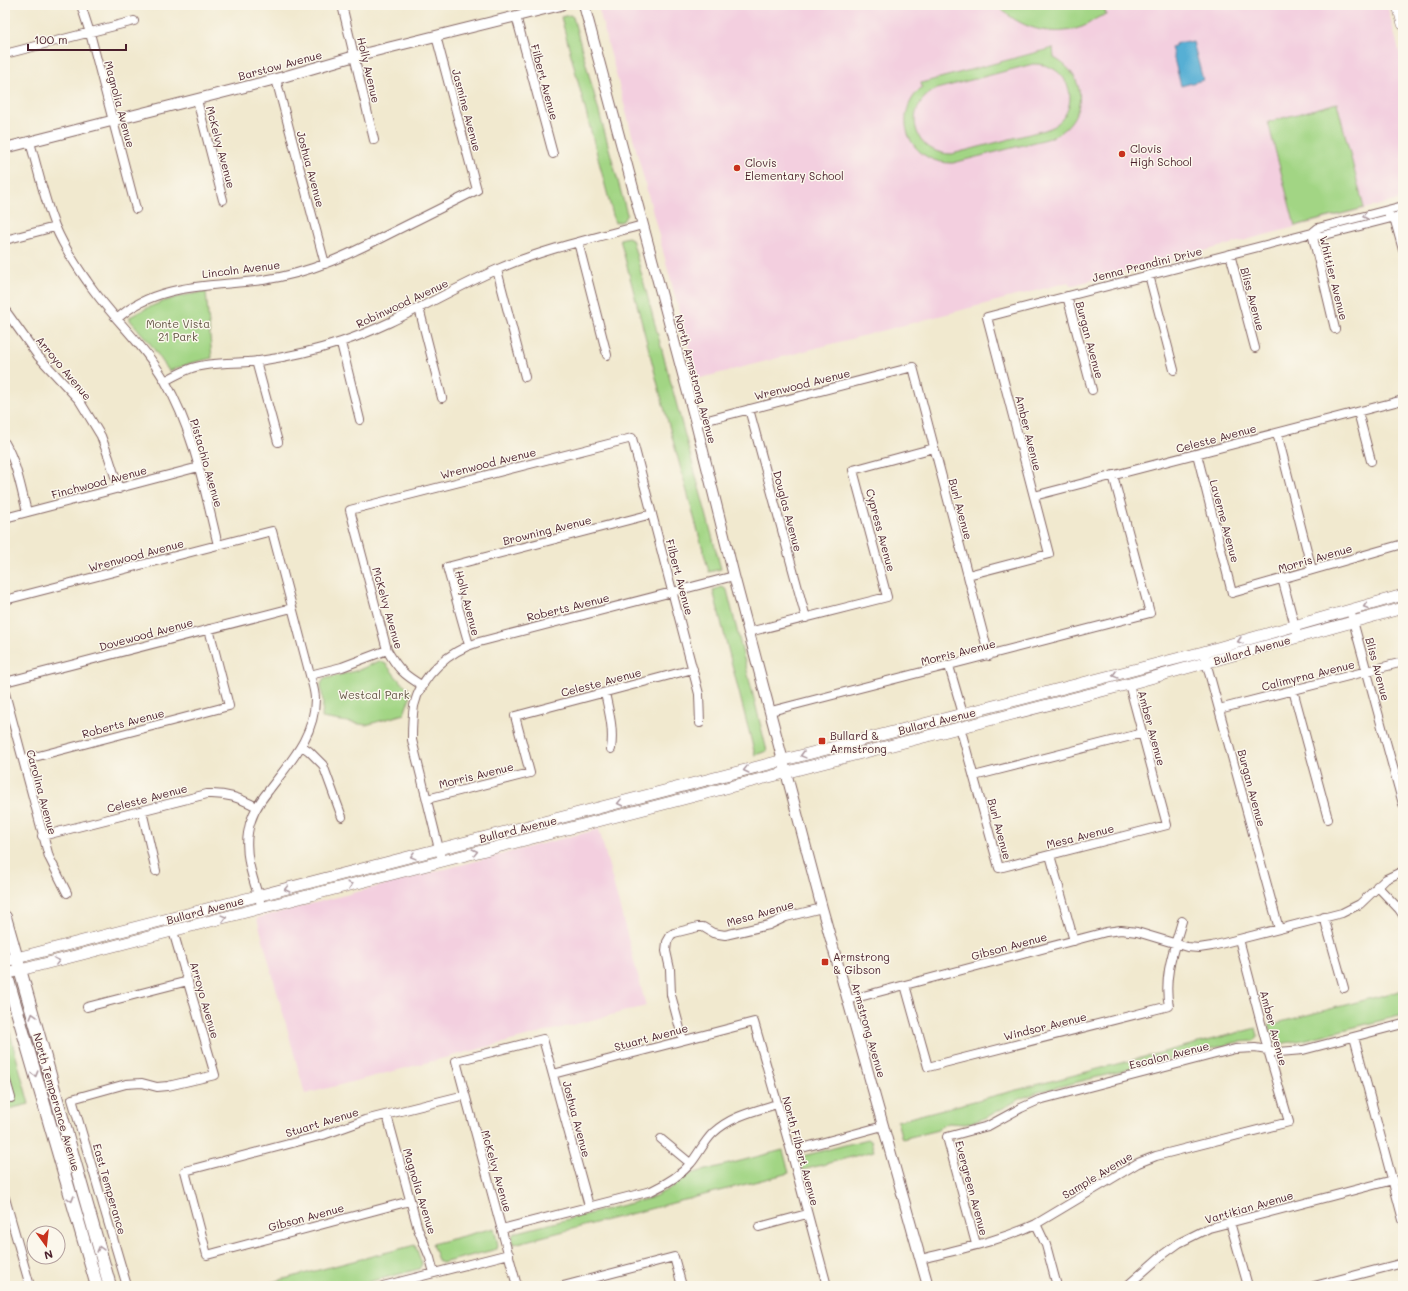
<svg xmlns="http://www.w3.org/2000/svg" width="1408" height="1291" font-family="Mali,sans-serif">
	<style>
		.built { fill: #f3cfdf }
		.green { fill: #a2d584; stroke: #767a58; fill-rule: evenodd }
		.water { fill: #57afd4; stroke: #506780 }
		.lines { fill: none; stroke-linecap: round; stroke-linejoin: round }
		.minor-casing { stroke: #846664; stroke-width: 10 }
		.tertiary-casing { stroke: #846664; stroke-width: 12 }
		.secondary-casing { stroke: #846664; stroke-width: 12 }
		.primary-casing { stroke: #846664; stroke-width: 14 }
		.minor { stroke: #fff; stroke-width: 8 }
		.tertiary { stroke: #fff; stroke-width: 10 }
		.secondary { stroke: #fff; stroke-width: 11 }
		.primary { stroke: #fff; stroke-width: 12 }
		.oneway { stroke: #ae9aa0 }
		.poi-dot { fill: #c8321e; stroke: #fbf7ec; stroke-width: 1.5 }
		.labels { text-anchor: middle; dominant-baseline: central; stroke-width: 3; stroke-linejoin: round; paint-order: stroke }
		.street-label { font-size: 11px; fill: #4a1f2b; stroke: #fbf7ec }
		.poi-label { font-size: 11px; fill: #4a1f2b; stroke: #fbf7ec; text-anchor: start }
		.park-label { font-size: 11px; fill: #645646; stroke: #fbf7ec }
	</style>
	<rect width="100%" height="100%" fill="#fbf7ec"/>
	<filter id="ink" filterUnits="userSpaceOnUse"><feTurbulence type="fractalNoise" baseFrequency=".025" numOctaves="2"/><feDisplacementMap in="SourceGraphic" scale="8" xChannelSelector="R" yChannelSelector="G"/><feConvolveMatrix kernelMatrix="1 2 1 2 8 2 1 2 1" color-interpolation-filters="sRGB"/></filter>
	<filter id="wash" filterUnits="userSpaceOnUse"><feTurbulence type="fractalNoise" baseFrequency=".012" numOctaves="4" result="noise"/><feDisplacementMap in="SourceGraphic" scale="16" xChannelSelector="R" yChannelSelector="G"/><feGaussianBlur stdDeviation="0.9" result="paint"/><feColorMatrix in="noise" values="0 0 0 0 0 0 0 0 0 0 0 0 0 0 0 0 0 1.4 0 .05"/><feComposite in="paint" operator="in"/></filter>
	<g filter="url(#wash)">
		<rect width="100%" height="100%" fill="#f1e9cf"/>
		<!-- built -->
		<path class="built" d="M608,5H1387L1403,66V199L1070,286L1069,282L697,379L599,10L601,7Z
			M599,829L646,1006L305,1094L257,918Z"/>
		<!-- green -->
		<path class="green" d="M997,5H1104L1106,15C1097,16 1090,24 1082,27C1051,38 1019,28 997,5Z
			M570,15L573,17L627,214L623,221L615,223L561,17Z
			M1053,48L1054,58C1092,78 1086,125 1047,139L953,163C910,164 889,117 922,87L921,83ZM1033,64C1075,63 1084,117 1045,130L952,154C910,154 901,102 940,88Z
			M1337,103L1364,208L1295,226L1268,122Z
			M628,237L632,239L721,569L709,572L659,389L620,239Z
			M206,292L212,358L191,363L169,371L149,342L130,320V317C154,303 179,295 206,292Z
			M722,587L727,590L767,751L755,755L713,590Z
			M379,661L386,664L397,678L409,689L411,694L404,714L366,725L322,718L323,702L321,684L324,679L359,670Z
			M1403,990V1015L1303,1040L1279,1044L1274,1040L1269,1025Z
			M5,1015L29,1104L5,1110Z
			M1256,1028L1258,1036L1254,1041L1238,1042L1042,1091L1022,1098L985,1118L965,1124L948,1123L941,1126L938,1130L902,1139L897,1121Z
			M868,1139L871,1141L874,1151L803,1170L800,1160L803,1156Z
			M783,1150L789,1173L514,1244L512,1237L514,1233L651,1198L671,1188L690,1174Z
			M494,1228L498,1245L497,1249L442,1263L438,1260L432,1244Z
			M415,1245L422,1264L419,1269L353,1286H257Z"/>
		<!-- water -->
		<path class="water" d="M1187,41L1188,43L1193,42L1203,80L1181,86L1171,47L1175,46V44Z"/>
	</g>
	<g filter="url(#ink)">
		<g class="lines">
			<defs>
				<path id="minor" d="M81,5L90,33L136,209
					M342,5L374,140
					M516,16L553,154
					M5,54L134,21
					M276,79L325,264
					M197,100L223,200
					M30,142C38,170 44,199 55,226C63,245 75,264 87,281C111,317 144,344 165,381C194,431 204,489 218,545
					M1389,215L1395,221L1403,250
					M1312,233L1335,329
					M1312,233L1321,236L1403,215
					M5,240L55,227
					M578,242L607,355
					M1230,254L1255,348
					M497,270L525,377
					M1149,275L1174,370
					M1067,296L1092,390
					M419,308L442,398
					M5,310L38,356L79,400L101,436L109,458L119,489
					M117,319C156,282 214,287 263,280C312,273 350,254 393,232C421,218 449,204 477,190L436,36
					M341,343L360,420
					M256,361L278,442
					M165,381C174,376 183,371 192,368C213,361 237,364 259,361C287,357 314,351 341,342C396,324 445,292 498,269C544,249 594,238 643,225
					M749,409L806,618
					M1358,412L1371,461
					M696,423L913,367L989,656
					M1277,433L1312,570
					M5,443C17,464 21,489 27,512
					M1197,454L1232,593L1403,544
					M1034,496L1403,400
					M5,518L199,467
					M968,575L1049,554L987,317L1312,233L1318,228L1403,206
					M1282,578L1296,630
					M5,600L272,531L310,675C312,683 315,691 315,699C315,736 290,762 269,790C259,802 250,817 248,833C244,858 255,884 262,908
					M1350,610L1403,804
					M749,632L887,597L853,470L934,448
					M469,645L447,567L652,514
					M1205,658L1279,929
					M949,666L963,714
					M310,675L342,667L387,650
					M5,682L292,608
					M423,686C404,675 398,669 387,650L350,510L632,438L699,694L700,723
					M1293,690L1328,819
					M5,693L49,857L67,893
					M605,693C609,712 614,729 611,749
					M1219,709L1403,662
					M771,711L1150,613L1113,475
					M960,727L999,868L1167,825L1129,684
					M302,746L309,751L323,765L342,817
					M23,760L229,706L209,629
					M974,776L1143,733
					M427,799L530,773L515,716L693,669
					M142,811L156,871
					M42,836L207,794C226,793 240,798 257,807
					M1050,855L1074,941
					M442,861L412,740C412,729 412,718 414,706C421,675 449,651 479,642L734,576
					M1377,886L1399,909L1403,915
					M1324,917L1344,988
					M905,985L928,1067L1169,1006C1163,977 1174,949 1182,921
					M848,1000L1106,932L1121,930L1137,932L1187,947L1199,948L1212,946L1342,913L1360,904L1386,879L1403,871
					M87,1007L188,981
					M1354,1037L1403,1220
					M683,1040L671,995L670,969L666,951L667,942L671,935L674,933L698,927H703L713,933L725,935L769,925L786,917L822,908
					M553,1074L754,1022L791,1151L827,1286
					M5,1077L11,1098
					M387,1115L418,1229L430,1258L434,1273
					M661,1139L690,1163
					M791,1151L883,1126
					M5,1198L30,1286
					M410,1201L207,1255L185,1171L323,1135L365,1120L465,1095
					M1230,1222L1248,1286
					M1036,1224L1046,1245L1057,1286
					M759,1227L807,1214
					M502,1229L651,1191C666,1184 680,1176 691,1163C699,1153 704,1142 713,1133C731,1116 755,1111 777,1104
					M976,1244L947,1137L988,1126L1021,1108L1039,1100L1235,1049L1255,1048L1279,1052L1303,1050L1403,1024
					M921,1259C959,1249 1000,1241 1036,1224L1138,1163L1156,1156L1289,1122L1268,1050L1239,939
					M127,1286L72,1099L126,1084L142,1083L157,1087L168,1086L215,1075L173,931
					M383,1286L509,1254
					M517,1286L456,1061L543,1039L589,1206
					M563,1286L674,1257L682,1286
					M1127,1286L1161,1256L1179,1243L1209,1228L1393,1180
					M1314,1286L1403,1263"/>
				<path id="tertiary" d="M584,5L696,423L734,576L822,908L928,1286
					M5,148L276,79L355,56L561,5"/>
				<path id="secondary" d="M1398,5L1403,24
					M5,961L1203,652L1403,595
					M5,974L1129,684L1403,608"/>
				<path id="primary" d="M5,917L110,1286
					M5,970L97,1286"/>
			</defs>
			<!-- minor casing -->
			<use href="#minor" class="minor-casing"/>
			<!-- tertiary casing -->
			<use href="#tertiary" class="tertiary-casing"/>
			<!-- secondary casing -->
			<use href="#secondary" class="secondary-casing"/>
			<!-- primary casing -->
			<use href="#primary" class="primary-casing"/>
			<!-- minor -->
			<use href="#minor" class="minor"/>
			<!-- tertiary -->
			<use href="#tertiary" class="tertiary"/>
			<!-- secondary -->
			<use href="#secondary" class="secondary"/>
			<!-- primary -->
			<use href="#primary" class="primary"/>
		</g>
		<!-- one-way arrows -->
		<defs><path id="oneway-chevron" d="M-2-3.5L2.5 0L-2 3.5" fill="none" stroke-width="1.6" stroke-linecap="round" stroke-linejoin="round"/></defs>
		<g class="oneway">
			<use href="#oneway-chevron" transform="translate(1365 216) rotate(166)"/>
			<use href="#oneway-chevron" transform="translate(1366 606) rotate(164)"/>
			<use href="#oneway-chevron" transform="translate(1240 641) rotate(164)"/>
			<use href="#oneway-chevron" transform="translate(1115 675) rotate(165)"/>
			<use href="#oneway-chevron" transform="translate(803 755) rotate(165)"/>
			<use href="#oneway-chevron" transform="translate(746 770) rotate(166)"/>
			<use href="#oneway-chevron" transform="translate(620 803) rotate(166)"/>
			<use href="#oneway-chevron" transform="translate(475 852) rotate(-14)"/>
			<use href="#oneway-chevron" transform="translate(413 856) rotate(165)"/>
			<use href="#oneway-chevron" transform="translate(350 885) rotate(-15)"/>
			<use href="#oneway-chevron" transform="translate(287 889) rotate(166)"/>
			<use href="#oneway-chevron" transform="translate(224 918) rotate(-15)"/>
			<use href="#oneway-chevron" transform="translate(57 961) rotate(-14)"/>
			<use href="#oneway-chevron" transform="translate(33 1016) rotate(-106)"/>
			<use href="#oneway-chevron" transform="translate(35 1074) rotate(74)"/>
			<use href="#oneway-chevron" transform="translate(71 1199) rotate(74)"/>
			<use href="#oneway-chevron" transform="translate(100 1249) rotate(-106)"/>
		</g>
	</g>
	<!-- markers -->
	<g class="poi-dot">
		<circle cx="1122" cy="154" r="4"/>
		<circle cx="737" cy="168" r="4"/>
		<rect x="818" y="737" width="8" height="8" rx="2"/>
		<rect x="821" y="958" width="8" height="8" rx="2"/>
	</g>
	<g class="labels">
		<!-- street labels -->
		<g class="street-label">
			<text transform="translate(280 65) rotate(-15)">Barstow Avenue</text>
			<text transform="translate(369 70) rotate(77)">Holly Avenue</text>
			<text transform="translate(545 82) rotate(75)">Filbert Avenue</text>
			<text transform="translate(120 104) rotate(75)">Magnolia Avenue</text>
			<text transform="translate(467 110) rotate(75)">Jasmine Avenue</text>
			<text transform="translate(221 147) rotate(75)">McKelvy Avenue</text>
			<text transform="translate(311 169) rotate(75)">Joshua Avenue</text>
			<text transform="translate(1147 264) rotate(-14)">Jenna Prandini Drive</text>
			<text transform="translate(241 269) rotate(-7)">Lincoln Avenue</text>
			<text transform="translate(1334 278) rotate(76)">Whittier Avenue</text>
			<text transform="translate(1253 299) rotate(75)">Bliss Avenue</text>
			<text transform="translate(402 303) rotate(-25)">Robinwood Avenue</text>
			<text transform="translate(1090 340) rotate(75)">Burgan Avenue</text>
			<text transform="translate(64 368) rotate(50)">Arroyo Avenue</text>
			<text transform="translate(696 379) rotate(75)">North Armstrong Avenue</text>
			<text transform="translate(802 384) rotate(-14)">Wrenwood Avenue</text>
			<text transform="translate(1029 433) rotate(76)">Amber Avenue</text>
			<text transform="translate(1216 438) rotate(-15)">Celeste Avenue</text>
			<text transform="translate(207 463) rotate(74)">Pistachio Avenue</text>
			<text transform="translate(488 463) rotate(-14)">Wrenwood Avenue</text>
			<text transform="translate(99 482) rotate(-15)">Finchwood Avenue</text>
			<text transform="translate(961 509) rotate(75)">Burl Avenue</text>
			<text transform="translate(788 511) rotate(75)">Douglas Avenue</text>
			<text transform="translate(1225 521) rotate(75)">Laverne Avenue</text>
			<text transform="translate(547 530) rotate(-14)">Browning Avenue</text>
			<text transform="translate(881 530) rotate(75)">Cypress Avenue</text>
			<text transform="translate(136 555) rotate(-15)">Wrenwood Avenue</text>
			<text transform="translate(1315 558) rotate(-16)">Morris Avenue</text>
			<text transform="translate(680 577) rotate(75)">Filbert Avenue</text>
			<text transform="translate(468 603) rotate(75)">Holly Avenue</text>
			<text transform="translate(568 607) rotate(-14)">Roberts Avenue</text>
			<text transform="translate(388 608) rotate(74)">McKelvy Avenue</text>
			<text transform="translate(146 634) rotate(-15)">Dovewood Avenue</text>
			<text transform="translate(1252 650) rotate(-16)">Bullard Avenue</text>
			<text transform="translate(958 652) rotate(-14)">Morris Avenue</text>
			<text transform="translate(1378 669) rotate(75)">Bliss Avenue</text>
			<text transform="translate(1308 675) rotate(-14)">Calimyrna Avenue</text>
			<text transform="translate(601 682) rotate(-15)">Celeste Avenue</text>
			<text transform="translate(937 721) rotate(-14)">Bullard Avenue</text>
			<text transform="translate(123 723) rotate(-15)">Roberts Avenue</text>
			<text transform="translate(1152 728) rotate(75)">Amber Avenue</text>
			<text transform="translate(476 775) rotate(-14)">Morris Avenue</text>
			<text transform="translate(1252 788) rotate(75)">Burgan Avenue</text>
			<text transform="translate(42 792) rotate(75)">Carolina Avenue</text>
			<text transform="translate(147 798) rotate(-15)">Celeste Avenue</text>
			<text transform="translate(518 829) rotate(-14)">Bullard Avenue</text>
			<text transform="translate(1000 829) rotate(75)">Burl Avenue</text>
			<text transform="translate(1080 836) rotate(-14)">Mesa Avenue</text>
			<text transform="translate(205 910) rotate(-15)">Bullard Avenue</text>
			<text transform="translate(760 913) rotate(-16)">Mesa Avenue</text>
			<text transform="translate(1009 946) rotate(-15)">Gibson Avenue</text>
			<text transform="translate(205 1000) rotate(74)">Arroyo Avenue</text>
			<text transform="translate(1045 1026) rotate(-14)">Windsor Avenue</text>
			<text transform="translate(1274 1028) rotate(75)">Amber Avenue</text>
			<text transform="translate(869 1030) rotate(74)">Armstrong Avenue</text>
			<text transform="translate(651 1037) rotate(-15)">Stuart Avenue</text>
			<text transform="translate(1169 1055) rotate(-14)">Escalon Avenue</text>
			<text transform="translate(57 1102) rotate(74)">North Temperance Avenue</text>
			<text transform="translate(577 1119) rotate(75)">Joshua Avenue</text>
			<text transform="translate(322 1122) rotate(-17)">Stuart Avenue</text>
			<text transform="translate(801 1151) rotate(75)">North Filbert Avenue</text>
			<text transform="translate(497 1171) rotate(74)">McKelvy Avenue</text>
			<text transform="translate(1097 1175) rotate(-31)">Sample Avenue</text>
			<text transform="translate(972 1188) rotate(75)">Evergreen Avenue</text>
			<text transform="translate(110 1189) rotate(74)">East Temperance</text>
			<text transform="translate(420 1191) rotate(73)">Magnolia Avenue</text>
			<text transform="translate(1249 1207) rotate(-16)">Vartikian Avenue</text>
			<text transform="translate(306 1217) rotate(-15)">Gibson Avenue</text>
		</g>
		<!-- poi labels -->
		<g class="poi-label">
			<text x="1130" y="148">Clovis<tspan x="1130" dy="13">High School</tspan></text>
			<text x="745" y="162">Clovis<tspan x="745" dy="13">Elementary School</tspan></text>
			<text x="830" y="735">Bullard &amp;<tspan x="830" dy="13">Armstrong</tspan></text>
			<text x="833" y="956">Armstrong<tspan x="833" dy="13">&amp; Gibson</tspan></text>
		</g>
		<!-- park labels -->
		<g class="park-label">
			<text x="178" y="323">Monte Vista<tspan x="178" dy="13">21 Park</tspan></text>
			<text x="374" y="694">Westcal Park</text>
		</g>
	</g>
	<!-- margin -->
	<rect width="1408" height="1291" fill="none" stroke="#fbf7ec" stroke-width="20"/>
	<!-- north arrow -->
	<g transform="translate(46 1245) rotate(165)"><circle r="19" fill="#fbf7ec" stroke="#b4a19f"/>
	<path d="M0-3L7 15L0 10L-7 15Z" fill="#c8321e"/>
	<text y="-6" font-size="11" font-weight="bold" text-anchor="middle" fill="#4a1f2b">N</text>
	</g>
	<!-- scale -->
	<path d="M28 44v6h98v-6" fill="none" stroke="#4a1f2b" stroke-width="2"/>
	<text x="34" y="44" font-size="12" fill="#4a1f2b" stroke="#fbf7ec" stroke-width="3" paint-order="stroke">100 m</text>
</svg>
